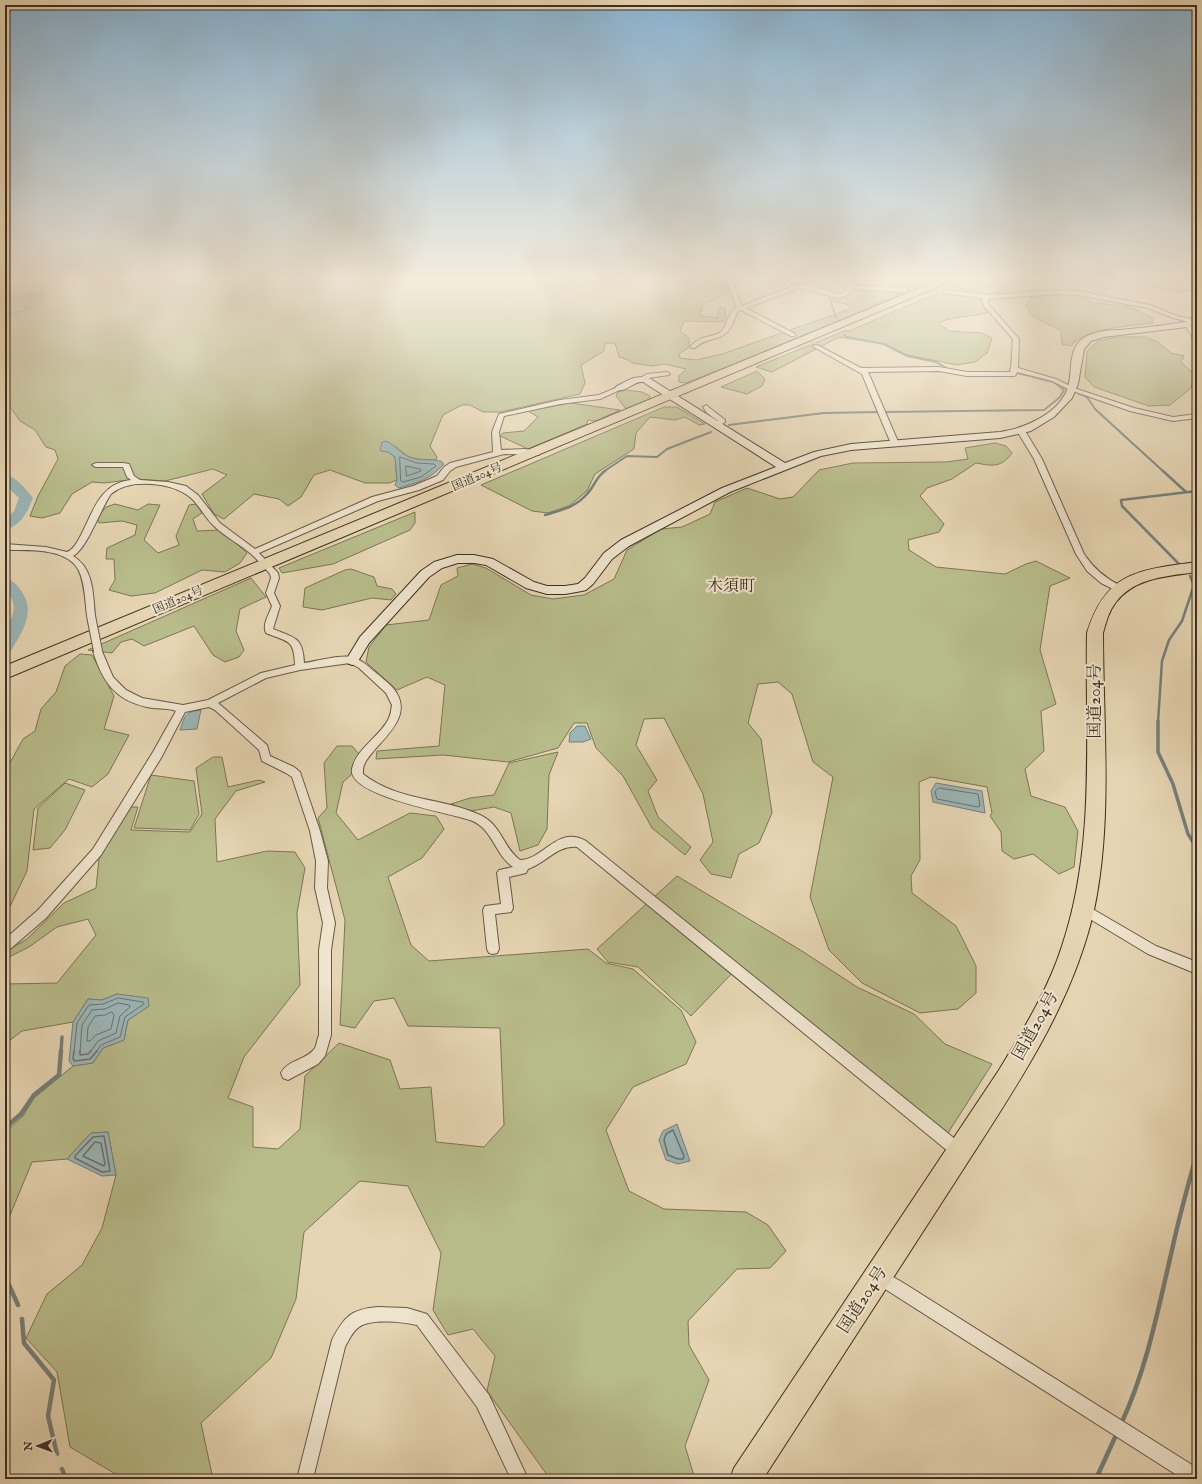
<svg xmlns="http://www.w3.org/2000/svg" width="1202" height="1484" font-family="'IM FELL English','Noto Serif JP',serif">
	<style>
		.green { fill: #b8bc8b; stroke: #7c7655 }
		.water { fill: #9bb6b8; stroke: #76807b }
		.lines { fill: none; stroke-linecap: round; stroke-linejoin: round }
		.shore-far1 { stroke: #6d726c; stroke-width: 1 }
		.shore { stroke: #6d726c; stroke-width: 1.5 }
		.stream-far3 { stroke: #76807b; stroke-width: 2 }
		.stream-far2 { stroke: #76807b; stroke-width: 2.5 }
		.stream-far1 { stroke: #76807b; stroke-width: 3.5 }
		.stream { stroke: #76807b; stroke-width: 4.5 }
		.river { fill: #9bb6b8; fill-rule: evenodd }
		.street-tunnel { stroke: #c5b495; stroke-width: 6; stroke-dasharray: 6 3.5; stroke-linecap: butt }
		.street-casing { stroke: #695844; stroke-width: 2 }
		.secondary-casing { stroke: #3f2f1f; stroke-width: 2 }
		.highway-casing { stroke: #3f2f1f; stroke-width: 2 }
		.street { fill: #efe4ce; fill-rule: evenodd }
		.secondary { fill: #efe4ce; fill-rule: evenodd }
		.highway { fill: #e6d5b3; fill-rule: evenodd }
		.street-bridge-casing { stroke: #695844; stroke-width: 10; stroke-linecap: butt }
		.street-bridge { stroke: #efe4ce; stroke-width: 8 }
		.labels { text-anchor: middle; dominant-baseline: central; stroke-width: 4; stroke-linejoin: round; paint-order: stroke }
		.far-street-label { font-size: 12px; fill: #3f2f1f; stroke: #efe4ce }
		.quarter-label { font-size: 16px; fill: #3f2f1f; stroke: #efe4ce }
		.near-street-label { font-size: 17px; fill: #3f2f1f; stroke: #efe4ce }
	</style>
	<rect width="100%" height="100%" fill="#e6d5b3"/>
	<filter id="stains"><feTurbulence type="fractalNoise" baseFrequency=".005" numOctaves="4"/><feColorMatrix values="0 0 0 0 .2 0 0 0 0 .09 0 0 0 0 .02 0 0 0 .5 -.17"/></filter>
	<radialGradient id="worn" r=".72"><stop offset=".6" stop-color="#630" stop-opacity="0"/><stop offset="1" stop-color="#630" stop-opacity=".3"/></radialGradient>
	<!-- green -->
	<path class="green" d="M5,280H725L728,288C722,295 717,301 707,302L702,307L700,316L718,318V308H725L726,316L724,322L684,321L680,331L689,338V347L679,354L680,358L696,360L722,354L850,309V305L833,301L832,296L846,295L850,291L845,290L843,293L836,294L801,284L820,280H934L871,306V309L686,383L679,382V376L686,369L664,364L652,366L632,363L628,360L619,357L615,343H605L604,351L581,365L585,383L580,394L501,412H483L470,405H462L443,415L430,446L437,457L436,460C414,459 412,461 395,446L388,452L395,457L397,480L389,483H365L330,470L314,475L301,497L288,506L279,499L254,494L224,519L214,514L202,494L227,475L213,469L165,481L136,479L104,483L92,482L72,494L60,513L42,518L30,516L38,496L58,459L55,450L46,447L35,430L20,421L5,400V319L14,313L28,310L22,306C27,298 33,297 41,296V294H33L5,299Z
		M963,280H1034L1020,283L1008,282L1007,288L994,295L978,296L987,313C970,317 953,316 938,323L949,331L981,333L992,338L987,353L975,362L957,365L908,355L883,344L839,337L772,372L756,367L844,331H849L935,294H948L952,291L947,288Z
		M1120,280H1197V290L1175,292Z
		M1060,293L1077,295L1090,302L1130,307L1152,317L1153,323C1132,326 1083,328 1071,346L1062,344L1061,331L1030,315L1026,304L1033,296Z
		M1117,337H1145L1158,342L1171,353L1184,356L1181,362L1195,375L1191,388L1170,405L1149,406L1094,387L1085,377L1087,351L1098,341Z
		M757,371L765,379L762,386L747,394L721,387Z
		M626,390L642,392L650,396V399L626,409L616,396L618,392Z
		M571,403L620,410L596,421L588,420L587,424L528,449L500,436L503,433L524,431L538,417L528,411Z
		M664,407H677L705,424L699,425L685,417L675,420L650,417L636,433L634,449L595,474L587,491L569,506L548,513L532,511L481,485Z
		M995,443L1006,446L1012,453C1001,468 993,466 976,463L952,479L927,488L920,496L944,524L939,532L908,540L909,550L936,567L1005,574L1026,564L1036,561L1070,578L1050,586L1040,650L1056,704L1041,711L1044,751L1025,769L1031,796L1065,807L1078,831L1074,867L1059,874L1033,854L1014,859L1002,851L1001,832L990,816L992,813L987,787L931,777L919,782L920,860L911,876L912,893L956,926L976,966V993L958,1009L920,1013L862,983L829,950L810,897L833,777L813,762L792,694L778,682L758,684L748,723L761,739L772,813L759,843L739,854L731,878L711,874L700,860L713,842L703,794L664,718L644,719L636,745L657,780L648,791L658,817L691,847L685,855L652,828L623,776L596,748L587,723H574L558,748L508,762L443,755L376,759L377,751L439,746L445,685L427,677L397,690L366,662L369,647L386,625L429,620L441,585L458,576L457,568L472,564L486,568L531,595L553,599L584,595L614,579L627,550L661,529L682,527L710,514L715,502L747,488L780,499L793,497L819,470L853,463L946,462L968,459L965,448Z
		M115,504L138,510L148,504L160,505L144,540L158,553L179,545L176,536L189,505L197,504L202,513L193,519L197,531L221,530L247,553L240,563L225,572L202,570L155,593L131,596L109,590L115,580L114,559H106L107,548L135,535L137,525L122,521L99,523L97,518L106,507Z
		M415,512V523L410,530L333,564L282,573L279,568Z
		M351,569L374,577L377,586L392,589L396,594L391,600L372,598L322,610L303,607L305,588L345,570Z
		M251,578L266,597L240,609L236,631L244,650L239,657L225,662L213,655L194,626L144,646L132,639L121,642L112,653L88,650Z
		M80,654L92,655L114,696L104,729L129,735L108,774L92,787L69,779L34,809L27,871L5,917V772L23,739L35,731L41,709L56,692L65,666Z
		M337,746H352L359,754L351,775L343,782L336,813L358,840L410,813L436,816L444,829L422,858L388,877L411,945L429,961L588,949L606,963L633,969L681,1010L696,1042L686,1064L633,1087L606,1130L629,1191L664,1209L746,1212L768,1225L786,1251L770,1268L737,1269L688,1321L689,1345L709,1380L685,1446L695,1479H550L487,1391L495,1356L473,1329L448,1335L433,1310L441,1253L408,1186L360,1181L304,1232L296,1299L271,1358L201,1423L213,1479H124L70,1447L57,1372L26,1338L47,1294L82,1265L102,1228L116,1175L108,1132L91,1133L67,1159L32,1162L8,1220L5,1221V1133L23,1116L34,1098L73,1066L93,1063L103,1048L124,1040L128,1020L149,1006L117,994L102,1000L88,999L73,1022L22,1031L5,1044V984L57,983L96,935L88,919L57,927L29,947L5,959V952L27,939L64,903L96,888L99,859L129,807H138L131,830L190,832L202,814L196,768L213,757H222L228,787L259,780L265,782L236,791L215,819L217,862L267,851L295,852L305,868L297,913L300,985L244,1057L228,1098L253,1107V1147L278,1149L300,1129L305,1076L339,1043L390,1060L400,1089L431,1087L436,1142L484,1147L504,1125L500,1028L408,1026L394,998L374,1001L355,1028L340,1025L345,920L318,818L327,808L324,763Z
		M558,752L549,775L547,829L538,845L520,851L511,813L494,807L471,811L451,804L470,798L494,795L509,763Z
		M151,775L194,781L199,814L190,830L134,828Z
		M65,783L85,790L65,830L50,848L33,850L38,808Z
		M677,876L802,951L857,987L914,1014L945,1044L992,1064L948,1133L739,966L691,1016L638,967L608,962L597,949Z"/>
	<!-- water -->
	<path class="water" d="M33,294H41V296L30,298L23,306L31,308L28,310L14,313L5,319V299Z
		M386,441C395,445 403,455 409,457C419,461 431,459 441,461L444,464C429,480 419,482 399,488L395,485L397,480L395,457L388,452L381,451L380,450L382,442Z
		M201,710L197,729L180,730C185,715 185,712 201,710Z
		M577,726H585L591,739L583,742H569L570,733Z
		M936,783L982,791L985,813L933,802L931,791Z
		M117,994L148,998L149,1006L128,1020L124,1040L103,1048L93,1063L73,1066L69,1061L73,1022L88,999L102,1000Z
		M677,1124L690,1161L678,1164L666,1160L659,1140L663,1131Z
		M108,1132L116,1175L102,1176L67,1159L91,1133Z"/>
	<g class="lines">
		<!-- shore-far1 -->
		<path class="shore-far1" d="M400,457L417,463L434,464L436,466L421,477L403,482L401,481Z
			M406,466L420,469L421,471L407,476Z
			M939,788L978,794L980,806L978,807L937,799L935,792Z
			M112,1012L114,1015L111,1029L96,1035L90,1041H87L88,1027L95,1016L105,1015Z
			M74,1052L77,1023L89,1005L103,1004L118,998L143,1002L144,1004L125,1017L120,1037L101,1045L96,1052
			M80,1052L82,1025L92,1010L105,1009L118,1003L129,1005L130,1007L120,1016L116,1033L98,1041L90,1052"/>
		<!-- shore -->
		<path class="shore" d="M74,1051L73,1059L75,1061L90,1059L97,1051
			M80,1051V1055L88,1054L91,1051
			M673,1130L684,1156L683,1159H678L668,1155L664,1140L666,1134Z
			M104,1136L110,1171L102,1172L75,1158V1156L93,1137Z
			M95,1142L101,1143L105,1164L104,1166L83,1156Z"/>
		<!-- stream-far3 -->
		<path class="stream-far3" d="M786,280L794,285
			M827,294L829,295L836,318
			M844,335L847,337L884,344L907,356L936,362L948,369
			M953,370L966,372H995
			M1078,393L1087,397L1095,409L1164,472
			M886,412L1044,410L1060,397L1064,390L1054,382L1013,372
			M729,425L824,413L878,412
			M603,472L627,456L657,457L667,449L711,432"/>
		<!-- stream-far2 -->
		<path class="stream-far2" d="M1163,471L1186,492
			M545,515C562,510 576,507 588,493C595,485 596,477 605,471
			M1179,564L1122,506L1121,500L1197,491
			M1158,722L1162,661L1169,640L1182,621L1194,585L1190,576"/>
		<!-- stream-far1 -->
		<path class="stream-far1" d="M1158,721V752L1173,784L1188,834L1197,848
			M61,1052L62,1037"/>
		<!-- stream -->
		<path class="stream" d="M5,1128L21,1114L34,1095L59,1075L61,1051
			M5,1276L18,1305
			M22,1319L24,1343L54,1380L48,1416L57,1454
			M1121,1424C1147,1368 1158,1310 1172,1250C1179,1217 1188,1185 1197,1153
			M62,1469L66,1479
			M1096,1479L1117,1433"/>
		<!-- river -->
		<path class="river" d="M5,474C16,477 26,489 33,498C28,512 20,526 5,530V520L14,511L19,498L5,485Z
			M5,578C12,580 18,585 22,592C36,612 22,633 10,652L5,653C5,648 4,640 5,634C10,618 22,606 5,591Z"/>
		<!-- street-tunnel -->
		<path class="street-tunnel" d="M905,290L946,292
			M793,335L815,346"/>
		<defs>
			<path id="street" d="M726,280H732L742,306L798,284H803L838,294H842L851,285L905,288L908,290L905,292L853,289L846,296L838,298L799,288L746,308L795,334V336H791L741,310L738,311C734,318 732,328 726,333C718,341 706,337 695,348H691V346C702,334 714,338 722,331C728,324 728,311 737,307Z
				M946,290L989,295L1059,290L1078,291L1150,305L1177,316L1195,320L1196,321L1193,323L1173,318L1148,308L1078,295L1059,294L988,299L989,305L1019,339L1018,368L1056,379L1074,388L1134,408L1173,417L1197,414V418L1173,421L1130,411L1070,390L1052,381L1017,372L1016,375L1014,376H967L939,371L868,372L899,444L895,446H892L862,374L812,346L817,345L861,368L939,367L967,372H1011L1010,369L1011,368L1013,339L984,306L982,298L944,293V291Z
				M1187,322L1189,323L1197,335V342L1195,341L1184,324Z
				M667,372L670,374L669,375L648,378L641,381L638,379L647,374Z
				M620,386L622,387V389L600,399L560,404L504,416L499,432L501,450L525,449L539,451V455L504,454L456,467L450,471L443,480L419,490L378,501L259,553L278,573L279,578L274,593L280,606L273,629C295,638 303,637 304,663C317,661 345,653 355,658C365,662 372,670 380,676C384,680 390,684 393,688C414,713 388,734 372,753C367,759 362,765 363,774C399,802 442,797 480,815C502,825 503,848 520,860C544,860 557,825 586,841L965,1147L967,1152L965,1157L960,1159L955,1157L577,847C557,845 546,863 528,869L526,873L509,877L513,908L511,912L495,914L499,949L497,953L493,954L489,953L487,949L483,910L485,906L501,904L497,873L499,870L513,867C494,854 493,828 470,820C451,813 347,796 352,769C356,749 379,737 388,720C391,715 391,710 392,705L386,693L359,668L350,663L300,670L266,678L218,703L267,745L270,756L294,767L300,772L320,831L328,861L327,888L335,923L331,950V1035L325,1056L318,1064L288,1080L283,1078L281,1073C287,1060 307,1060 315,1048C317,1044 317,1039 319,1035V950L323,923L315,888L316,861L310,831L292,777L286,773L262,761L259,750L215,710L209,707L185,712L161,758L101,855L46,918L9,950L5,951V939L38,910L93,849L153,752L176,711C168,708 160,709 152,708C117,702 103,684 93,651L95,649H101L113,677L126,690L142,698L183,705L208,700L261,673L295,665C294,639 288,642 266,633C262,625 269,614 272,606L266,593L271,578L270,574C264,567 258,560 251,554C240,544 225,537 214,526C205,518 200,506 191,498C173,482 129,478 111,494C101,508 87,549 73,556C94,568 93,595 95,616L94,618L91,619L87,616C85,601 85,584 79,571C68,547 26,550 5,550V544L46,547L67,552C74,549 77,542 81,535C93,512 100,483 131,480L127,477L123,467H96L92,465L96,463H123L129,464L134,476L140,480L168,482L186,486L198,495L220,523L255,549L372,497L413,486L437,476L444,467L450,463L493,452L492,432L499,414L560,400L599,395Z
				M706,405L725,420V422L718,427H714V425L718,421L707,413L703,407Z
				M1018,429H1024L1042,459L1084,554C1094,569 1105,578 1121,586L1122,588L1121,590H1115L1101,583L1087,571L1076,554L1034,459L1017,431Z
				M1084,904L1156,946L1197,962V974L1148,954L1080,913L1078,909L1080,905Z
				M879,1269L902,1282L1197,1468V1479H1183L874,1282L871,1277L874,1272Z
				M378,1307L407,1308L427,1314L489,1395L528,1479H511L477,1407L417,1325C404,1322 371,1318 359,1327C352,1332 349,1340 345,1347L313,1479H297L332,1340C344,1317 351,1309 378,1307Z"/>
			<path id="secondary" d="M1197,316V322L1187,327L1103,337L1091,341L1084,349L1078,384L1072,398L1054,417L1031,431L1000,438L851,450L821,456L730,492L629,546L612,559L593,584L586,590L582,591L565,594H547L526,588L486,565L474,563H458L442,568L429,577L369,643L357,663L352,665L347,663L346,660L360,637L421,571L434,562L457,555H474L493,559L534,582L547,586H565L578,584L585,578L604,553L621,540L722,488L776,467L643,382C633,381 627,392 617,390L615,388L617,386C629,380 635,375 649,378L785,463L814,452L851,444L1000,432C1023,429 1058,414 1067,390C1074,373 1066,348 1085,337C1099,329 1116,331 1130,329C1149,327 1167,325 1185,322Z"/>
			<path id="highway" d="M939,280H954L5,679V666Z
				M1197,562V572C1169,576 1135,577 1116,602C1109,611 1106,622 1103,633C1103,725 1113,820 1094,910C1071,1011 1009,1097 955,1182C891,1281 827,1380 763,1479H730L734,1468L999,1070C1023,1030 1048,990 1062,946C1096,845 1085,737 1087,633C1106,571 1139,570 1197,562Z"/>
		</defs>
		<!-- street casing -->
		<use href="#street" class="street-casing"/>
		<!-- secondary casing -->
		<use href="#secondary" class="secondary-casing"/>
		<!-- highway casing -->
		<use href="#highway" class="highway-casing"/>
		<!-- street -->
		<use href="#street" class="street"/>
		<!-- secondary -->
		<use href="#secondary" class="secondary"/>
		<!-- highway -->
		<use href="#highway" class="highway"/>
		<defs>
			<path id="street-bridge" d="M91,616L98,651"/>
		</defs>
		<!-- street-bridge casing -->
		<use href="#street-bridge" class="street-bridge-casing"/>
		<!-- street-bridge -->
		<use href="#street-bridge" class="street-bridge"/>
	</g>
	<!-- sky -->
	<linearGradient id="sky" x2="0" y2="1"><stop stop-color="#89b5d5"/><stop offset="0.57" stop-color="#f4ecdd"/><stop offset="1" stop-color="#f4ecdd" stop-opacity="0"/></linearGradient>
	<rect width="1202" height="488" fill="url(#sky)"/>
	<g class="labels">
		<!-- far-street labels -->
		<g class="far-street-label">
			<text transform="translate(477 477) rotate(-23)">国道204号</text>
			<text transform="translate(178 600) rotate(-23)">国道204号</text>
		</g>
		<!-- quarter labels -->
		<g class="quarter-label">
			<text x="731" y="587">木須町</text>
		</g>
		<!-- near-street labels -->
		<g class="near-street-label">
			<text transform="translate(1095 701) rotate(-90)">国道204号</text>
			<text transform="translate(1036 1026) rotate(-61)">国道204号</text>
			<text transform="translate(863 1300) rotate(-57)">国道204号</text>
		</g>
	</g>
	<!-- margin -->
	<rect width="1202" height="1484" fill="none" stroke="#e6d5b3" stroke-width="20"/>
	<rect x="6" y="6" width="1190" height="1472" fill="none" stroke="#3f2f1f" stroke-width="2"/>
	<rect x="10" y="10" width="1182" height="1464" fill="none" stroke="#3f2f1f"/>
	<!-- north arrow -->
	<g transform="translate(38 1446) rotate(269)" stroke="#efe4ce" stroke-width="3" paint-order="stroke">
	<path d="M0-3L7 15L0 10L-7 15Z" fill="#3f2f1f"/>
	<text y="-6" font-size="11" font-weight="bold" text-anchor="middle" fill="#3f2f1f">N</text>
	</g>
	<rect width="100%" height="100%" filter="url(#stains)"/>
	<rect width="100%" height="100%" fill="url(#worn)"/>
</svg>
